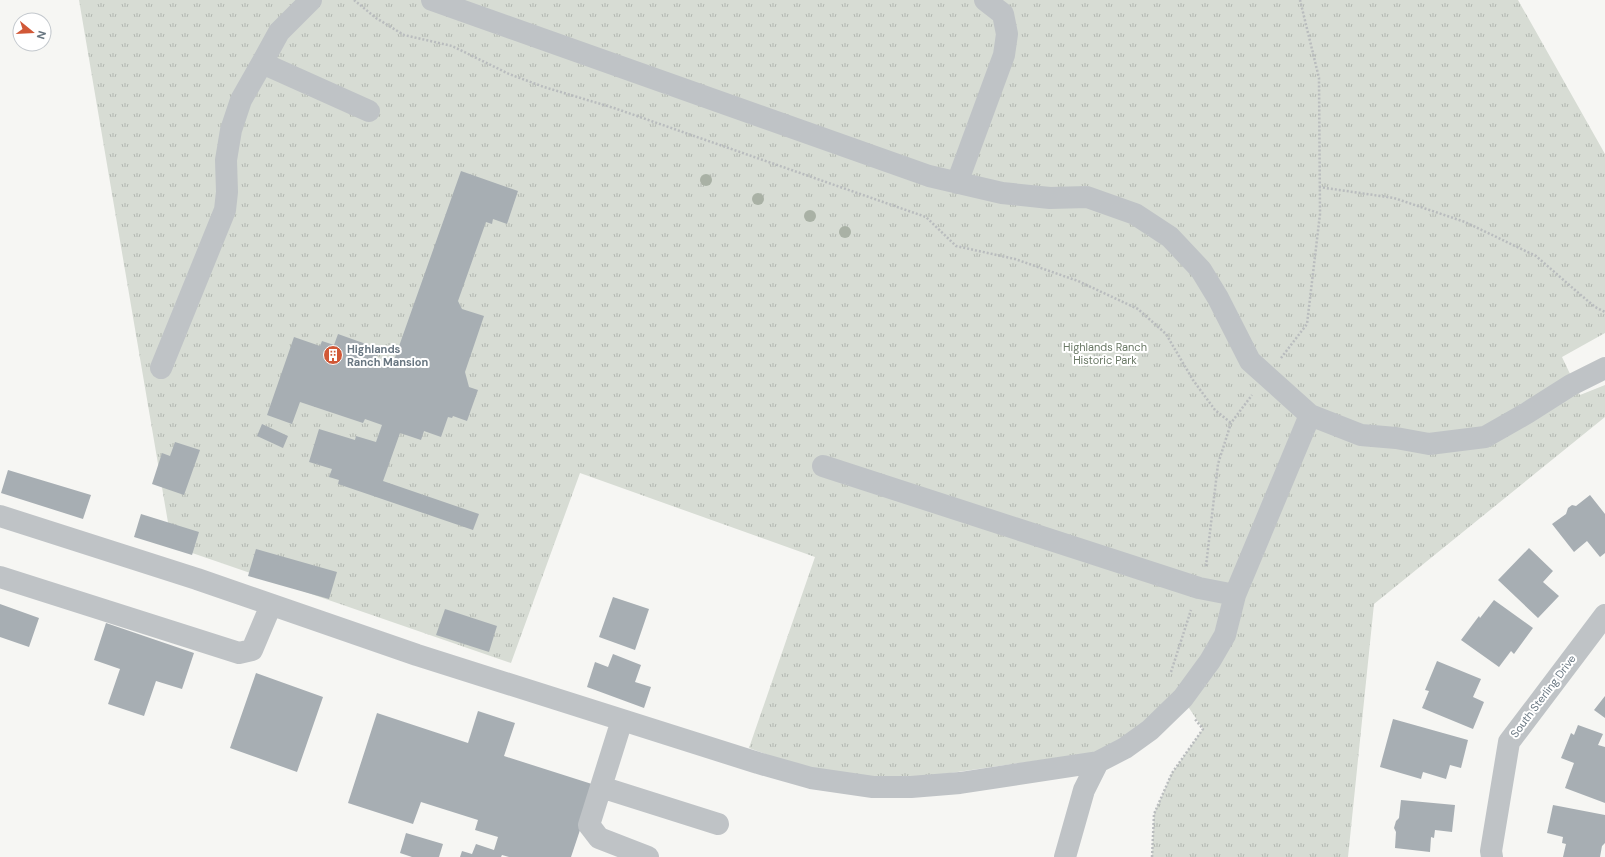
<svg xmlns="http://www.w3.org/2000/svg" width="1605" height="857" font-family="'DM Sans',sans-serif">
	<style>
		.park { fill: url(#park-tufts) }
		.building { fill: #a7aeb3 }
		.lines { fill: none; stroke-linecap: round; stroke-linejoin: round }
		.path { stroke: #b9bcbe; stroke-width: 2.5; stroke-dasharray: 2 2; stroke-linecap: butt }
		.minor { stroke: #bfc3c6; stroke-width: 22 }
		.tree { fill: #a9b1a5 }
		.labels { text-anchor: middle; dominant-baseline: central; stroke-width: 4; stroke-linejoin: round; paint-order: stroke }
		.park-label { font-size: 11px; fill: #6a7966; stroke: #fff }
		.poi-label { font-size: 11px; font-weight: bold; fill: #687681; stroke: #fff; text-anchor: start }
		.street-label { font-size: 11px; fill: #687681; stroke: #fff }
	</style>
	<defs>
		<pattern id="park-tufts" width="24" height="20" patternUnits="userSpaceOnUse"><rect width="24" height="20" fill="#d7dcd4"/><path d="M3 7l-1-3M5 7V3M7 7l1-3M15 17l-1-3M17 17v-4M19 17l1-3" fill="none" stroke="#b2b7b1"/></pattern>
	</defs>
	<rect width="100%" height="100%" fill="#f6f6f3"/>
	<!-- park -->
	<path class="park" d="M79,0H1518L1605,154V333L1562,357L1580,395L1605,385V417L1374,604L1348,857H1152L1154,814L1172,773L1203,729L1183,699L1125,748L888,782L832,779L749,748L815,557L580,473L511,663L172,546Z"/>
	<!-- building -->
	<path class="building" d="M461,171L518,191L507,224L493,219L492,224L486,222L458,301L462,309L484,316L465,372L469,387L478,390L467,421L453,416L452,418L448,417L441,437L424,431L421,440L400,433L383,481L479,514L473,530L338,484L339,480L329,477L332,469L309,462L319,429L355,440L356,436L376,442L382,425L365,419L363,423L300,402L292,424L267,415L294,337L320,346L322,341L334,345L338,334L380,349L375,361L392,366Z
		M262,424L288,436L283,448L257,436Z
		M175,442L200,450L184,495L152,484L162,453L170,456Z
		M8,470L91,495L83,519L1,493Z
		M1590,495L1605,514V553L1600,557L1587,541L1574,552L1552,524L1566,514L1568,508L1572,505L1576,506Z
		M141,514L199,532L192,555L134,537Z
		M1529,548L1553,571L1543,582L1559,596L1538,618L1498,580Z
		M256,549L337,572L329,599L248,576Z
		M613,597L649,609L635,650L599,637Z
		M1494,600L1533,628L1514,654L1511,651L1499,667L1461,640L1479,616L1480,618Z
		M0,604L39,618L29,647L0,637Z
		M445,609L497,626L489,652L436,635Z
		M106,623L194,653L182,689L156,681L144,716L108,704L120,669L94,660Z
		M613,654L641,665L635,682L651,687L644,708L587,687L595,662L608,667Z
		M1437,661L1481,679L1473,697L1484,702L1473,729L1422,708L1429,691L1425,690Z
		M256,673L323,697L297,772L230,748Z
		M1605,696V718L1594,710Z
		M478,711L515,723L504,756L595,785L571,857H509L502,855L501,857H460L462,851L472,854L476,844L494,850L498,837L475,830L478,820L421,802L413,824L348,803L377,713L468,743Z
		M1393,719L1468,740L1461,768L1450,765L1446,779L1423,772L1421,779L1380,767Z
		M1578,725L1603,734L1598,745L1605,747V803L1565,788L1574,763L1561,758L1571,733L1574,735Z
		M1401,800L1455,805L1452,832L1435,830L1434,838L1431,837L1430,852L1395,848L1396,832L1394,828L1396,821L1399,818Z
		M1553,805L1605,815V843L1602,846L1600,857H1563L1566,844L1562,843L1563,837L1547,833Z
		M406,833L443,844L439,857H412L400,853Z"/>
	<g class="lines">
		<!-- path -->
		<path class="path" d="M354,0L376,18L404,35L452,46L509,74L544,87L614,108L926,217L956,246L1015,259L1078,281L1138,309L1166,334L1193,380L1215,410L1231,423
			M1319,187L1394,198L1465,222L1536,256L1575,290L1595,307L1605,312
			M1281,358L1307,324L1320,214L1319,78L1300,0
			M1206,566L1218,464L1231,423L1252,395
			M1171,672L1191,610
			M1152,857L1154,814L1172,773L1203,729L1194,718"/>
		<!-- minor -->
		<path class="minor" d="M311,0L279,32L262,63L369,111
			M432,0L929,176L1002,193L1050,198L1087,197L1135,214L1170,237L1201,270L1218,298L1250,361L1310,415
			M957,183L1004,55L1007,34L1003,14L985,0
			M161,368L225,210L227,192L226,160L231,130L241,100L262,63
			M823,466L1199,588L1235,595
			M0,516L197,579L417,655L758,763L811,778L873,787H911L960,783L1098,762
			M0,577L239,653L252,650L271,605
			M622,720L589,825L599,838L648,857
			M601,787L718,824
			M1065,857L1084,790L1098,762L1125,748L1150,730L1183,698L1210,661L1225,635L1235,595L1310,415L1361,435L1396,438L1429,444L1485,437L1527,413L1571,385L1605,368
			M1492,857L1491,851L1509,742L1605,615"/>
	</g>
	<!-- trees -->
	<g class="tree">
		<circle cx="706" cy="180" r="6"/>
		<circle cx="758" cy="199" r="6"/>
		<circle cx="810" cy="216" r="6"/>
		<circle cx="845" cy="232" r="6"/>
	</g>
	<!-- icons -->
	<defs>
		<symbol id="building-disc" viewBox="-11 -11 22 22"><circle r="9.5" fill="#d15837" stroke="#fff"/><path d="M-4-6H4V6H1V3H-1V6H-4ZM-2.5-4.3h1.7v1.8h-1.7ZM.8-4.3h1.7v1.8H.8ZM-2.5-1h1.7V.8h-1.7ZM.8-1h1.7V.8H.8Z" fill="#fff"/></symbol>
	</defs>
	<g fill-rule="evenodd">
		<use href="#building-disc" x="322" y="344" width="22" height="22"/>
	</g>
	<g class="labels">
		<!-- park labels -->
		<g class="park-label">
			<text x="1105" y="347">Highlands Ranch<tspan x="1105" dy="13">Historic Park</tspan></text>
		</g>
		<!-- poi labels -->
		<g class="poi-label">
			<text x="347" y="349">Highlands<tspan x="347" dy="13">Ranch Mansion</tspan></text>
		</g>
		<!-- street labels -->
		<g class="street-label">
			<text transform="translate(1543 696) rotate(-53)">South Sterling Drive</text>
		</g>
	</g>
	<!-- north arrow -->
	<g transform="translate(32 32) rotate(108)"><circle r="19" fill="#ffffff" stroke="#c3c8cd"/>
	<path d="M0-3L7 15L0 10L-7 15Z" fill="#d15837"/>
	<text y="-6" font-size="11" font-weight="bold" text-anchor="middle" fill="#687681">N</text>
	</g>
</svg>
